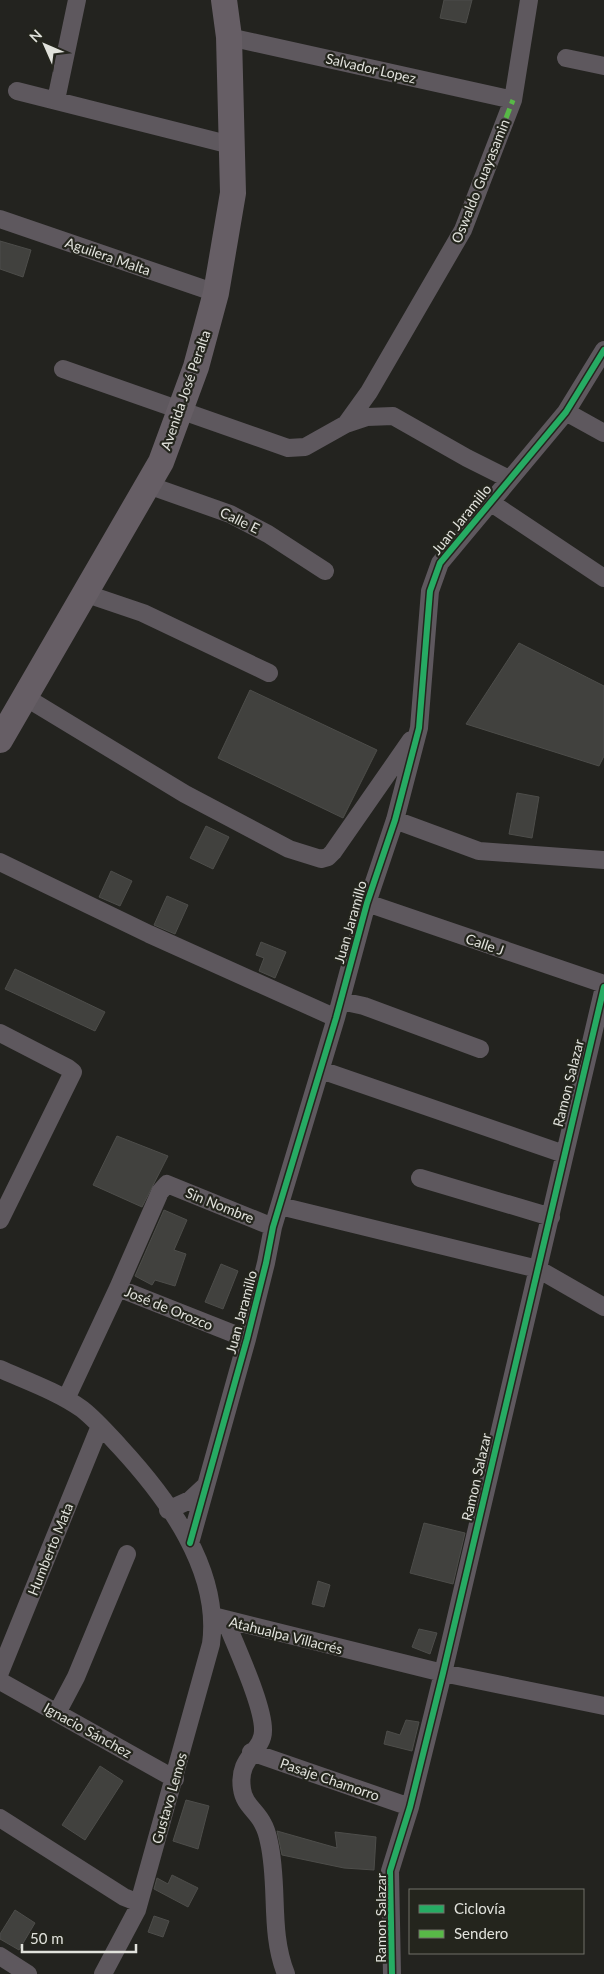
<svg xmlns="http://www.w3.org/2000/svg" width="604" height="1974" font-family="Lato,sans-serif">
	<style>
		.building { fill: #41413e; stroke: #4d4d4a }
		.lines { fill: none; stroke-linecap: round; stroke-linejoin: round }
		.minor { stroke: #5e585e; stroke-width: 18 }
		.highway { stroke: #665e65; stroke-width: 26 }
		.quiet { stroke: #58b947; stroke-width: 5; stroke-dasharray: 10 5; stroke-linecap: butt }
		.cycleway-casing { stroke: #24251d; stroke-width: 9 }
		.cycleway { stroke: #26ab63; stroke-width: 6 }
		.labels { text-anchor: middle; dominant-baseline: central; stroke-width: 4.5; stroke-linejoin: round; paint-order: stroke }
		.street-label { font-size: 14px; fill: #e1e2dc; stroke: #24251d }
	</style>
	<rect width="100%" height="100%" fill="#23231f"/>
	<!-- building -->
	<path class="building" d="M444,0H472L466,23L440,18Z
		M0,241L31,250L23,277L0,269Z
		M519,643L604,686V756L599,766L466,724Z
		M250,690L377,750L343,818L218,758Z
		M517,793L539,797L532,838L509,834Z
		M206,826L229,837L213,869L190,858Z
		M111,871L132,881L120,906L99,897Z
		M167,896L188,905L175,934L154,925Z
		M261,942L286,952L275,978L259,971L264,958L256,955Z
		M15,969L105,1012L95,1031L5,989Z
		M117,1136L168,1156L142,1207L93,1185Z
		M164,1210L187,1220L174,1250L186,1254L175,1286L155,1280L152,1285L135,1276Z
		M221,1264L238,1271L223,1309L205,1302Z
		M424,1523L465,1533L453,1584L410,1573Z
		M318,1581L330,1585L324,1607L312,1604Z
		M419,1629L437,1633L430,1654L412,1647Z
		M406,1720L419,1722L412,1751L384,1744L387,1731L400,1735Z
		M100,1766L123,1781L85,1840L62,1825Z
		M186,1800L209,1806L198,1849L173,1841Z
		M277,1831L337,1848L335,1832L376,1837L374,1870L344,1868L282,1855Z
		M172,1875L198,1888L188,1907L154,1889L157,1878L168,1884Z
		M15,1910L35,1923L19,1950L0,1939V1934Z
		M154,1916L169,1921L163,1937L148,1932Z"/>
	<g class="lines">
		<!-- minor -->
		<path class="minor" d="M229,37L513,100
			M566,58L604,66
			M17,91L231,145
			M56,100L77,0
			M0,219L216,293
			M63,369L288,448L305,447L346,424L367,417L393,416L467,458L509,479
			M566,412L604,433
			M346,424L369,392L463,230L513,100L529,0
			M148,485L230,514L268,534L325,571
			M490,502L604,578
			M84,593L143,613L269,673
			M25,697L185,794L289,849L321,859L328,857L333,852L411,740
			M395,820L479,851L604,860
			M0,862L149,934L336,1018
			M367,903L604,984
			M341,1001L364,1006L480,1049
			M0,1033L68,1068L73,1072L0,1220
			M321,1070L564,1154
			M420,1178L551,1217
			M280,1206L538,1269L604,1307
			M118,1288L247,1339
			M0,1369C27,1381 58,1392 82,1409C96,1420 108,1434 120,1447C167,1498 221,1570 211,1644L137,1910L103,1974
			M66,1399L118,1288L160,1192L167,1184L273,1227
			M168,1510L190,1500L204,1487
			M190,1543L247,1339L266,1263L273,1227L336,1018L367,903L395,820L419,728L430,591L440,563L566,412L604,350
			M213,1616L443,1673L604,1706
			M225,1619C235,1645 264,1706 263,1731C263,1751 237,1757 242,1789C244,1805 257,1811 263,1824C266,1829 268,1837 269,1842C279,1886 269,1932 286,1974
			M0,1672L100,1426
			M0,1681L175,1779
			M57,1713L76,1677L127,1554
			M251,1752L410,1807
			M0,1818L124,1897L139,1903
			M0,1956L28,1974
			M392,1974L390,1871L410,1807L443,1673L604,987"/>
		<!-- highway -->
		<path class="highway" d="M0,740L161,462L196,367L216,293L233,193L229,37L224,0"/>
		<!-- quiet -->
		<path class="quiet" d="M463,230L513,100"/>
		<defs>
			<path id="cycleway" d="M190,1543L247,1339L266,1263L273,1227L336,1018L367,903L395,820L419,728L430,591L440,563L566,412L604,350
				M392,1974L390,1871L410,1807L443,1673L604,987"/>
		</defs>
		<!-- cycleway casing -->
		<use href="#cycleway" class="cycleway-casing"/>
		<!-- cycleway -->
		<use href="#cycleway" class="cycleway"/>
	</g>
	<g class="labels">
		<!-- street labels -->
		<g class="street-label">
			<text transform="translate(371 68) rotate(13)">Salvador Lopez</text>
			<text transform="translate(480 181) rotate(-68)">Oswaldo Guayasamin</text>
			<text transform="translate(108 256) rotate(19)">Aguilera Malta</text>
			<text transform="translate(185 390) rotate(-71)">Avenida José Peralta</text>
			<text transform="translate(461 519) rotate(-51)">Juan Jaramillo</text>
			<text transform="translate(240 520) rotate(26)">Calle E</text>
			<text transform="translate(350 922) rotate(-74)">Juan Jaramillo</text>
			<text transform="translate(485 944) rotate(19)">Calle J</text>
			<text transform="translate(568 1083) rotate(-76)">Ramon Salazar</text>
			<text transform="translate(220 1205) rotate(22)">Sin Nombre</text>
			<text transform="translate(169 1308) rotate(22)">José de Orozco</text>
			<text transform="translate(241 1312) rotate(-75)">Juan Jaramillo</text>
			<text transform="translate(476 1477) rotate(-77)">Ramon Salazar</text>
			<text transform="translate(50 1549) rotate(-68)">Humberto Mata</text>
			<text transform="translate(286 1635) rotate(14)">Atahualpa Villacrés</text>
			<text transform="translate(88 1730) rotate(29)">Ignacio Sánchez</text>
			<text transform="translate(330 1779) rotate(19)">Pasaje Chamorro</text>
			<text transform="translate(169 1798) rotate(-74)">Gustavo Lemos</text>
			<text transform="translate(380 1918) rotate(-90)">Ramon Salazar</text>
		</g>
	</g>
	<!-- legend -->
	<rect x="409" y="1889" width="175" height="65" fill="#24251d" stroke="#707169"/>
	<rect x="419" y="1905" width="25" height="8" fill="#26ab63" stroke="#707169"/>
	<text x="454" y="1914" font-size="15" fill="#e1e2dc">Ciclovía</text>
	<rect x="419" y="1930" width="25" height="8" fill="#58b947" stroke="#707169"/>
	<text x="454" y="1939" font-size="15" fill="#e1e2dc">Sendero</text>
	<!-- north arrow -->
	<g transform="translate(45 45) rotate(315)" stroke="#24251d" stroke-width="4" paint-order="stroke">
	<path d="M0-4L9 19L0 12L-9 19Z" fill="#e1e2dc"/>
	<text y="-8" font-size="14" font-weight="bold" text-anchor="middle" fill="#e1e2dc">N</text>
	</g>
	<!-- scale -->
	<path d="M22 1944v8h114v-8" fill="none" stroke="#e1e2dc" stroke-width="2.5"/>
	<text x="30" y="1944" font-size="15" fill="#e1e2dc" stroke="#24251d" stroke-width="4" paint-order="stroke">50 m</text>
</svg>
